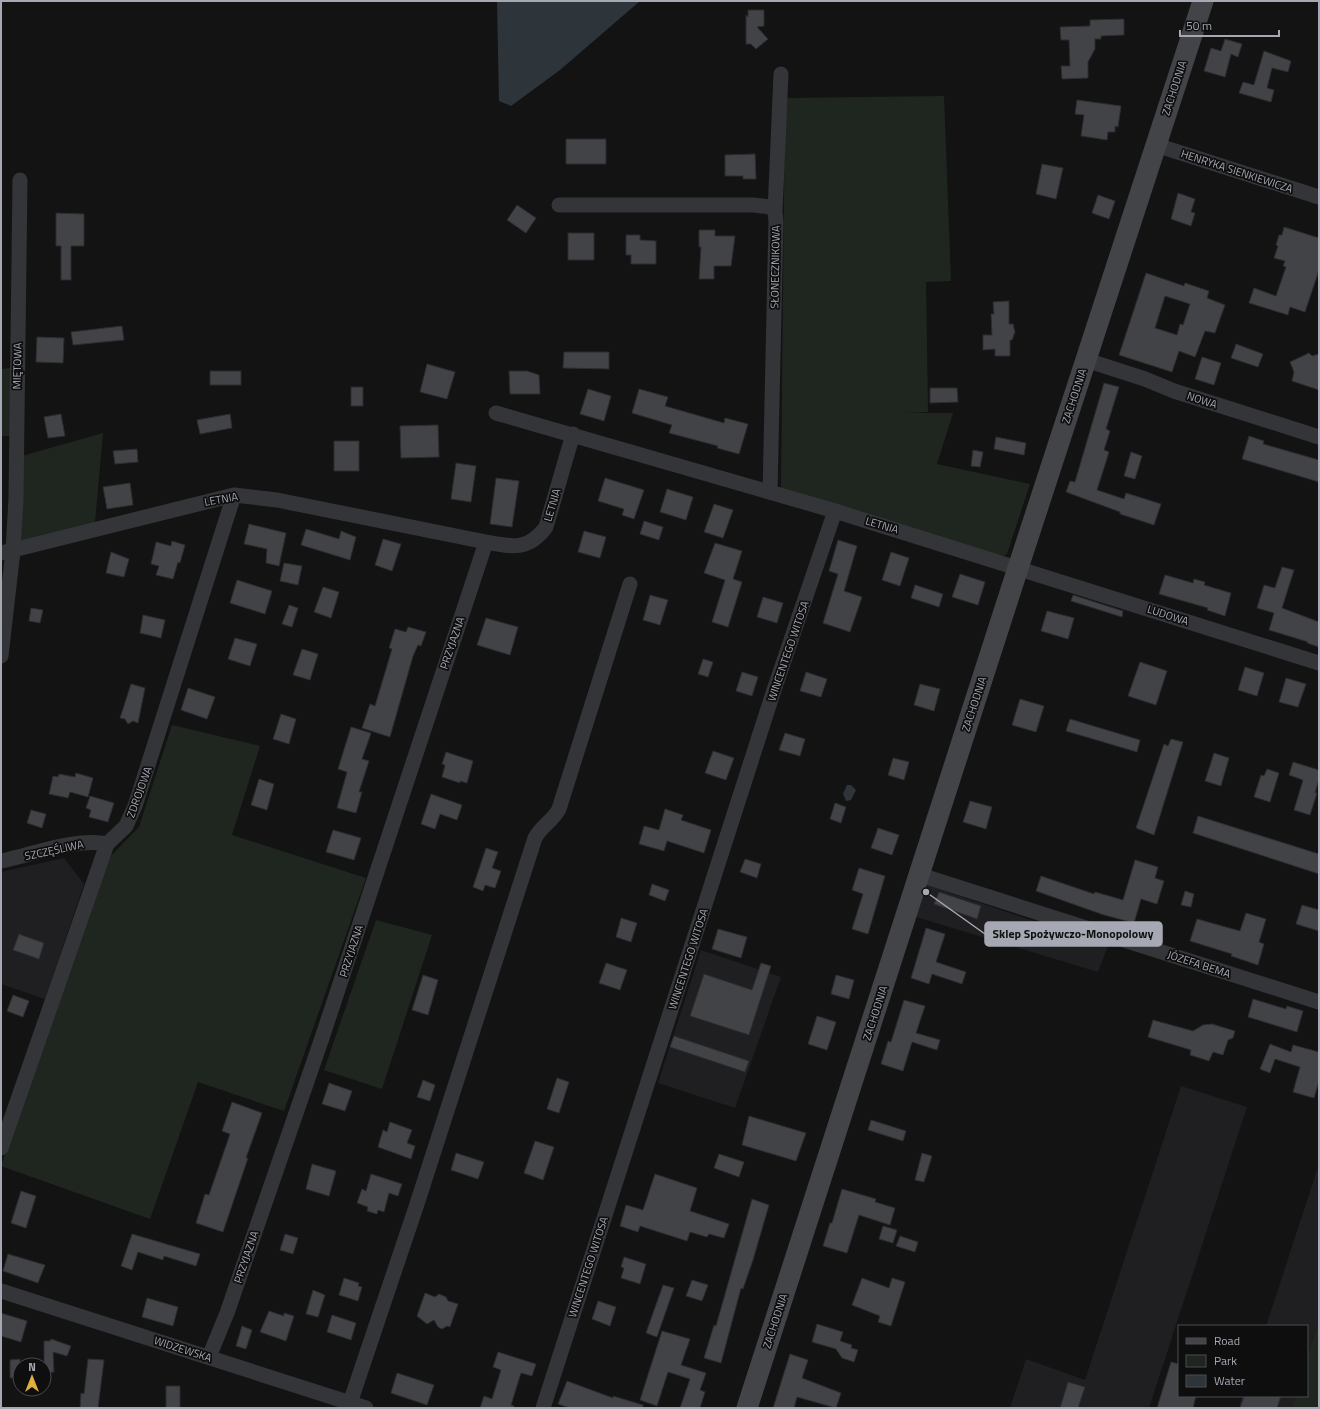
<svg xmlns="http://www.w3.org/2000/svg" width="1320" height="1409" font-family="'Titillium Web',sans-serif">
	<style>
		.built { fill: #1f1f21 }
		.green { fill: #1f2620 }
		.water { fill: #2d353b }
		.building { fill: #424347; stroke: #2d2d30; fill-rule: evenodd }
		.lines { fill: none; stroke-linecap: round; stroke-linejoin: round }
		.street { stroke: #343539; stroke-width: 15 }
		.secondary { stroke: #424448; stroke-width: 21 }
		.labels { text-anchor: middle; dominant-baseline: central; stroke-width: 3.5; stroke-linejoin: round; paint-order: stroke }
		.street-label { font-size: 11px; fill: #a6a9b3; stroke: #0e0e0f }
		.leader { fill: none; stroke: #a6a9b3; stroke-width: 1.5 }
		.callout-dot { fill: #a6a9b3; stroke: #0e0e0f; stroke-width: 1.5 }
		.callout { fill: #a6a9b3; stroke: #a6a9b3; stroke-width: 1.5 }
		.callout-label { font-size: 12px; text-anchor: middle; font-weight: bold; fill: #111 }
	</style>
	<rect width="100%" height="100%" fill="#131314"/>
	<!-- built -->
	<path class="built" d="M64,858L84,884L45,999L1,984V872Z
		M927,885L1108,946L1098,972L916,917Z
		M701,950L781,977L735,1108L658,1083Z
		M1181,1086L1247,1107L1149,1408H1010L1026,1359L1085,1380Z
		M1319,1164V1320L1307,1358V1326H1266Z
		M1242,1396H1295L1291,1408H1239Z"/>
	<!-- green -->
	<path class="green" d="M944,96L951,281L926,282L928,412L905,413H953L937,464L1030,484L1007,554L1003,556L781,489L785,98Z
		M11,368L10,436H1V369Z
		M103,433L95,523L21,541L22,456Z
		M172,725L260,746L232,835L366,878L284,1111L198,1082L150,1219L1,1166L91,903L111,856L139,827Z
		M376,920L432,935L382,1089L324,1070Z
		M1319,1320V1408H1291L1295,1396H1307V1358Z"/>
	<!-- water -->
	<path class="water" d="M497,1H640L560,70L511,106L499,101Z
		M847,785H851L856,790L851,800L846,801L843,794Z"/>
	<!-- building -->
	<path class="building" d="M748,10H764V26L757,27L768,39L756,49L751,44H746V15L748,17Z
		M1124,19V35L1101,36V39H1095V49L1088,62V78L1062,79L1061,66H1070L1069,40H1061L1060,27L1090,26V20Z
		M1225,39L1242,44L1238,57L1231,54L1225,77L1204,71L1211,48L1221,51Z
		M1264,51L1291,61L1288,72L1272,68L1267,88L1274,90L1271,102L1239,93L1243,82L1254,85Z
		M1077,100L1121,106L1118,127L1115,126V132H1108L1107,140L1081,136L1084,115L1075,114Z
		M566,139H606V164H566Z
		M755,154L756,179H743V176H725V155Z
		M1042,164L1063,168L1056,199L1036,194Z
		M1178,193L1195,199L1191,212L1195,213L1191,226L1171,219Z
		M1098,195L1115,201L1109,219L1092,213Z
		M517,205L536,218L526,233L507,220Z
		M56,213L84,214V246H71V280H61V246H56Z
		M1284,227L1319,238V270L1305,312L1290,307L1288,315L1249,303L1254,288L1276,296L1286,267L1283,266L1285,261L1274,258L1278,246L1276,245L1279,235H1282Z
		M699,230H715V236H735L731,266H714V279H699L701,247H699Z
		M568,233H594V260H568Z
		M626,235H640V240L656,241V264H631V255H626Z
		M1146,273L1184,286L1185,283L1209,291L1207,298L1225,305L1215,333L1205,331L1195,357L1179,351L1172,372L1119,355ZM1165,296L1190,304L1183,325L1180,324L1177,335L1155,328Z
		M1009,301V324H1013L1015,332L1012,340H1010V356H995V349L983,350V335H992L991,314H994L993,302Z
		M122,326L124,340L73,345L71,332Z
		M37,337L64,338L63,363L36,362Z
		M1236,344L1263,354L1258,367L1231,358Z
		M564,352H609V369L563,368Z
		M1309,353L1312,356L1319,354V390L1292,381L1294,372L1290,362Z
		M1202,357L1221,363L1214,385L1195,379Z
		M427,364L455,372L447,399L420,392Z
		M210,371H241V385H210Z
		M509,371H527L539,375L540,394H510Z
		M1104,383L1119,387L1106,429L1110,431L1104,450L1109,452L1097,490L1124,499L1126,493L1161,504L1154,525L1120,514V512L1066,492L1070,481L1075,482Z
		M351,387H363V406H351Z
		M930,388H957L958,402L930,403Z
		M588,389L611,396L604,421L580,414Z
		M639,389L668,397L665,406L724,423L725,418L748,424L739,454L717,448L718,446L669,433L672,425L632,413Z
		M61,414L65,436L48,438L44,417Z
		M230,414L232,428L200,434L197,420Z
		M438,425L439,457L401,458L400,426Z
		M1249,436L1264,441L1263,444L1319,460V482L1242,459Z
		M996,437L1026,443L1024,455L994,449Z
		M334,441H359V471H334Z
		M137,449L138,462L115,464L113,451Z
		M973,450L983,452L980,467L971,466Z
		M1131,452L1142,456L1135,479L1124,476Z
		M456,463L476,466L471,502L451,499Z
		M496,478L519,481L512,527L490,524Z
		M605,478L644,490L634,519L622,515L624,509L598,501Z
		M130,483L133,505L107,509L103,487Z
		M667,489L693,497L686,520L660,512Z
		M714,504L733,510L723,538L704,532Z
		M644,521L663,527L659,540L640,534Z
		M249,524L286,533L279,566L266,563L267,549L244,544Z
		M306,529L339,539L341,531L356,537L350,560L301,545Z
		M584,531L606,537L600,558L578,552Z
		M383,539L401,544L392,571L375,565Z
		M838,540L857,546L844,591L862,597L850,632L823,623L838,574L829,571Z
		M172,541L185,545L180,563L178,562L173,579L156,575L159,566L151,564L156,542L171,546Z
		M715,543L742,551L733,579L742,582L728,627L712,622L725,580L704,573Z
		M111,552L129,559L124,577L106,573Z
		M891,552L909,558L900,586L882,580Z
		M284,563L302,566L298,585L280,581Z
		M1282,567L1294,570L1282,608L1319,622V647L1307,643L1308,642L1269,630L1274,613L1257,608L1264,585L1275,588Z
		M960,574L985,582L978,605L952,597Z
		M1165,575L1193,583L1194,579L1205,582L1204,585L1231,593L1225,616L1207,610L1208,608L1159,594Z
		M237,580L272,591L265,614L230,603Z
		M915,585L943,594L939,607L911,598Z
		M323,587L339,592L331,618L314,612Z
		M650,595L668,600L660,625L643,620Z
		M1073,595L1123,611L1122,617L1071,601Z
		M763,597L783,603L777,623L757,617Z
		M289,605L298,608L292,627L282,624Z
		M31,608L43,610L40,623L29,621Z
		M1047,611L1074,618L1068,639L1041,631Z
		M143,615L165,620L161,638L140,633Z
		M486,618L518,627L510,655L477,645Z
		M408,627L426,632L421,646L418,645L413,656L390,737L362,728L370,704L375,706L392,649L389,648L395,629L406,632Z
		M235,638L257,644L250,666L228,659Z
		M302,649L318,654L310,680L293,675Z
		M703,659L713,662L708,677L698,674Z
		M1140,662L1167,671L1156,705L1128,696Z
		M1245,667L1264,673L1257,696L1238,690Z
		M742,672L758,677L752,696L736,691Z
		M806,672L827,679L821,697L800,691Z
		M1286,678L1306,684L1298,707L1279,702Z
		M131,684L145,688L138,723L133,721L128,724L125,719L120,718Z
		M920,684L940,689L934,711L914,705Z
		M188,688L215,697L207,719L181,710Z
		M1020,699L1044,706L1036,732L1012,725Z
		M281,714L296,719L289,744L273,739Z
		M1070,719L1140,740L1137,752L1066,731Z
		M351,727L371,733L362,759L369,761L359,792H362L356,813L337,808L347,772L338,769Z
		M785,733L805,739L800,756L779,750Z
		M1171,739L1183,742L1154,835L1136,828L1164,744L1168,746Z
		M713,751L734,758L726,780L705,773Z
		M446,752L473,761L467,783L460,781V783L442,777L445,765L442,764Z
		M1214,753L1229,758L1221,786L1205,781Z
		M893,758L909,762L904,780L888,775Z
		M1293,762L1319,770V779L1315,793H1317L1310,815L1294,810L1303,780L1289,775Z
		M1267,769L1279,773L1270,802L1254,797L1261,775L1264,776Z
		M76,773L93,778L88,797L70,792L68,798L49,794L53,776L58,777L59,774L75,777Z
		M259,779L274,784L267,810L251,805Z
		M431,794L462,805L457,820L440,814L435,829L421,824Z
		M90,796L114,803L108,822L89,817L91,810L86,808Z
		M970,801L992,807L986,829L963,822Z
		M835,803L846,807L841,823L830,819Z
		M665,809L683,815L681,820L711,830L704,853L667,841L664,851L639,844L644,826L659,830Z
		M31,810L46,814L42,828L27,823Z
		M1198,816L1319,854V874L1193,833Z
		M878,828L899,835L892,855L871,848Z
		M333,830L361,838L354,860L326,852Z
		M486,848L498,852L492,868L501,871L495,888L485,885L483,891L473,887Z
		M745,859L761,864L757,878L740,872Z
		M1135,860L1158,867L1155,878L1164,881L1157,904L1141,899L1134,923L1104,915L1036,891L1041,876L1094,894L1095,892L1123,900Z
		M859,868L885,876L868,934L852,929L863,894L852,890Z
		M652,884L669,890L665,901L649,895Z
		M1185,891L1194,894L1191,907L1181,905Z
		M939,892L981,906L977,919L934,904Z
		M1302,905L1319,910V931L1296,924Z
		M1246,913L1266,919L1259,942L1264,944L1258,965L1231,956L1232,954L1190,941L1197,919L1240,931Z
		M621,918L637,923L631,942L616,937Z
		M926,928L945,934L936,962L966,972L962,984L932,974L929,984L911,978Z
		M718,929L747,937L741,958L712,949Z
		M19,934L44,943L39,959L13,950Z
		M606,963L627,970L620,990L599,983Z
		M761,963L771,966L749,1035L690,1016L704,974L752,990Z
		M423,975L438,980L428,1015L412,1010Z
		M836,975L854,980L849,999L831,994Z
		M13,995L29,1001L23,1017L7,1011Z
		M1253,999L1286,1009L1287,1006L1303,1011L1297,1032L1248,1017Z
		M904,1000L925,1006L916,1033L940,1040L937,1050L912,1042L903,1071L881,1064L888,1041L891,1042Z
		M817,1016L836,1022L827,1050L808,1044Z
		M1153,1020L1193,1031L1203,1025L1212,1024L1235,1031L1233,1038L1228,1040L1223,1055L1213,1052L1209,1061L1190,1055L1191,1050L1148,1037Z
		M674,1036L749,1061L745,1072L670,1047Z
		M1270,1044L1291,1052L1293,1045L1319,1052V1081L1314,1098L1293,1092L1300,1067L1275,1059L1270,1073L1260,1069Z
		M557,1078L569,1082L559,1113L547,1109Z
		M423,1080L435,1085L430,1101L417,1097Z
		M329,1083L352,1091L345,1111L322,1104Z
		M232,1102L262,1113L246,1158H248L223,1232L196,1223L205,1194L209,1195L230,1134L222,1131Z
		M749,1116L806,1133L796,1161L742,1145Z
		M871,1120L906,1131L903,1141L868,1130Z
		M390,1122L412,1130L407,1143L415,1146L411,1159L378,1147L383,1130L387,1132Z
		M535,1141L554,1147L543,1180L524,1173Z
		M456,1153L484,1162L478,1179L451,1170Z
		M922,1153L932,1156L924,1182L915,1180Z
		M719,1154L744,1162L739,1177L714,1168Z
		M312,1164L336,1171L329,1196L306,1189Z
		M371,1174L402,1184L398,1196L389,1193L384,1212L378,1210L377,1214L367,1211L368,1207L357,1203L362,1189L366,1191Z
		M655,1174L697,1188L690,1211L729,1224L724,1238L709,1234L707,1237L690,1232L687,1241L640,1226L638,1232L620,1226L626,1205L643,1210Z
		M842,1189L876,1199L875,1202L895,1208L890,1225L859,1215L847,1253L823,1246L830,1223H832Z
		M21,1191L36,1196L26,1228L11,1223Z
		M752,1199L769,1205L753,1260L743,1289L741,1288L721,1363L704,1358L714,1325L716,1326Z
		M883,1226L897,1230L893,1243L879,1239Z
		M132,1234L200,1254L196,1266L164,1256L163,1260L138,1252L132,1270L121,1266Z
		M285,1234L298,1238L293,1254L280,1250Z
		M900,1236L918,1242L915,1252L896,1246Z
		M8,1254L45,1265L38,1283L3,1271Z
		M624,1257L646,1264L640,1284L621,1278L624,1268L621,1267Z
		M344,1278L359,1283L358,1286L362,1287L358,1301L339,1295Z
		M862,1278L889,1288L892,1278L905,1282L891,1326L878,1322L880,1316L852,1305Z
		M692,1280L708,1285L702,1301L686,1296Z
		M663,1285L674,1288L657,1337L646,1333Z
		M313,1290L325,1295L318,1317L306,1314Z
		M425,1293L435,1297L439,1294L446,1297L448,1301L458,1304L450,1327L447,1326L442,1329L438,1327L434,1320L427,1324L417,1316Z
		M147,1298L178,1307L173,1326L142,1317Z
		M598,1301L616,1307L610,1326L592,1319Z
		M269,1311L284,1316V1313L294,1316L286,1341L260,1332Z
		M1,1313L27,1321L21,1342L1,1336Z
		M332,1315L356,1323L351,1340L327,1332Z
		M817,1324L843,1332L840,1341L852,1345L851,1348L858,1350L854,1362L842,1358L836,1349L812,1342Z
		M242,1326L252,1330L246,1349L236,1346Z
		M662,1331L690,1339L681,1365L706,1373L700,1390L705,1392L700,1408H680L690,1379L668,1372L657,1406L640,1400Z
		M51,1339L71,1346L67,1356L53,1352L54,1372L44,1373V1341H50Z
		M498,1352L536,1364L532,1376L521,1373L511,1405L514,1406V1408H480L484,1396L492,1399L501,1370L493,1367Z
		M790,1354L808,1360L802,1378L841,1393L836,1408L797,1397L794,1408H773Z
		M20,1359V1377L10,1378V1360Z
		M88,1359L104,1360L98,1408H80L81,1393L84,1394Z
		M1171,1362L1179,1364V1396H1196L1193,1408H1157Z
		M397,1373L434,1385L427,1405L391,1393Z
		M567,1381L613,1398V1396L643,1405V1408H570L558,1404Z
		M1068,1382L1085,1387L1078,1408H1060Z
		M166,1386H180V1408H166Z
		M1244,1396H1281L1277,1408H1240Z"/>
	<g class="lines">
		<!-- street -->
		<path class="street" d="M1156,145L1319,197
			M559,205H753L771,207L775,212L776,221L770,492
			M775,212L781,74
			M1086,360L1145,379L1174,391L1319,437
			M496,413L835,511L1319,663
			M1,553L234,495L277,500L486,542C513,547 528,551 546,527L573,434
			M1,656L13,551L16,499L20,180
			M1,861C30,855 79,837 107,844
			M920,875L1319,1002
			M1,1148L107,844L126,826L135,806L234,495
			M1,1291L366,1408
			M209,1357L227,1313L322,1038L486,542
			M350,1403L416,1207L535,838C542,825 553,821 559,809L630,584
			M543,1408L774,690L835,511"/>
		<!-- secondary -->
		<path class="secondary" d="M747,1408L1018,568L1203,1"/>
	</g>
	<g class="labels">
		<!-- street labels -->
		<g class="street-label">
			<text transform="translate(1174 88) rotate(-72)">ZACHODNIA</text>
			<text transform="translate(1237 171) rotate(18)">HENRYKA SIENKIEWICZA</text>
			<text transform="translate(775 267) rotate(-89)">SŁONECZNIKOWA</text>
			<text transform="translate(17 366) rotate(-89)">MIĘTOWA</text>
			<text transform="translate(1074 396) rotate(-72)">ZACHODNIA</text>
			<text transform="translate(1202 400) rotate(18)">NOWA</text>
			<text transform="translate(221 499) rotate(-10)">LETNIA</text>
			<text transform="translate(552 505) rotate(-73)">LETNIA</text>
			<text transform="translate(882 525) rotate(17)">LETNIA</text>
			<text transform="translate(1168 615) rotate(18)">LUDOWA</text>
			<text transform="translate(452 643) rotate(-71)">PRZYJAZNA</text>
			<text transform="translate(788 651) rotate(-71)">WINCENTEGO WITOSA</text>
			<text transform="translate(974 704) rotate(-72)">ZACHODNIA</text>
			<text transform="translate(139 792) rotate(-70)">ZDROJOWA</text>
			<text transform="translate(54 850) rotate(-12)">SZCZĘŚLIWA</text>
			<text transform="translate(351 951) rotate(-72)">PRZYJAZNA</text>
			<text transform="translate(688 959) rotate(-72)">WINCENTEGO WITOSA</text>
			<text transform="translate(1199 964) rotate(18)">JÓZEFA BEMA</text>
			<text transform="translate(875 1013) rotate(-72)">ZACHODNIA</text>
			<text transform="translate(246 1257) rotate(-71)">PRZYJAZNA</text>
			<text transform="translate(588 1267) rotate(-72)">WINCENTEGO WITOSA</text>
			<text transform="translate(775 1321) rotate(-72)">ZACHODNIA</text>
			<text transform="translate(183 1349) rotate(18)">WIDZEWSKA</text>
		</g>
	</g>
	<!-- callouts -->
	<path class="leader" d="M926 892L985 934"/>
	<circle class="callout-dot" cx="926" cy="892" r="4"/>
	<rect class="callout" x="985" y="922" width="177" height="24" rx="4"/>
	<g class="callout-label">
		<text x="1073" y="938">Sklep Spożywczo-Monopolowy</text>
	</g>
	<!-- border -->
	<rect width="1320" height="1409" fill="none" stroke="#a6a9b3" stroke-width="4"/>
	<!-- legend -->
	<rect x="1178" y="1325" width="130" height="72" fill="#0e0e0f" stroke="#4b4c51"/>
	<rect x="1186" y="1338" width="20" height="6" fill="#424448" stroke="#4b4c51"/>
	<text x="1214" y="1345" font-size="12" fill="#a6a9b3">Road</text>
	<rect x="1186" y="1355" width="20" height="12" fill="#1f2620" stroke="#4b4c51"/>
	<text x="1214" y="1365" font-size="12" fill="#a6a9b3">Park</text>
	<rect x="1186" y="1375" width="20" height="12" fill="#2d353b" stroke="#4b4c51"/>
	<text x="1214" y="1385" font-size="12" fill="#a6a9b3">Water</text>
	<!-- north arrow -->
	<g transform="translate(32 1377)"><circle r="19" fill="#0e0e0f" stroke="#4b4c51"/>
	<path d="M0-3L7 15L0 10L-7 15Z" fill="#e0b13f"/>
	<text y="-6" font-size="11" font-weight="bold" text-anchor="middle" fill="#a6a9b3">N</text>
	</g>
	<!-- scale -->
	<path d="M1180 30v6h99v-6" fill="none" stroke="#a6a9b3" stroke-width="2"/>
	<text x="1186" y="30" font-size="12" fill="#a6a9b3" stroke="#0e0e0f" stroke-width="3" paint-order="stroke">50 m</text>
</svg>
